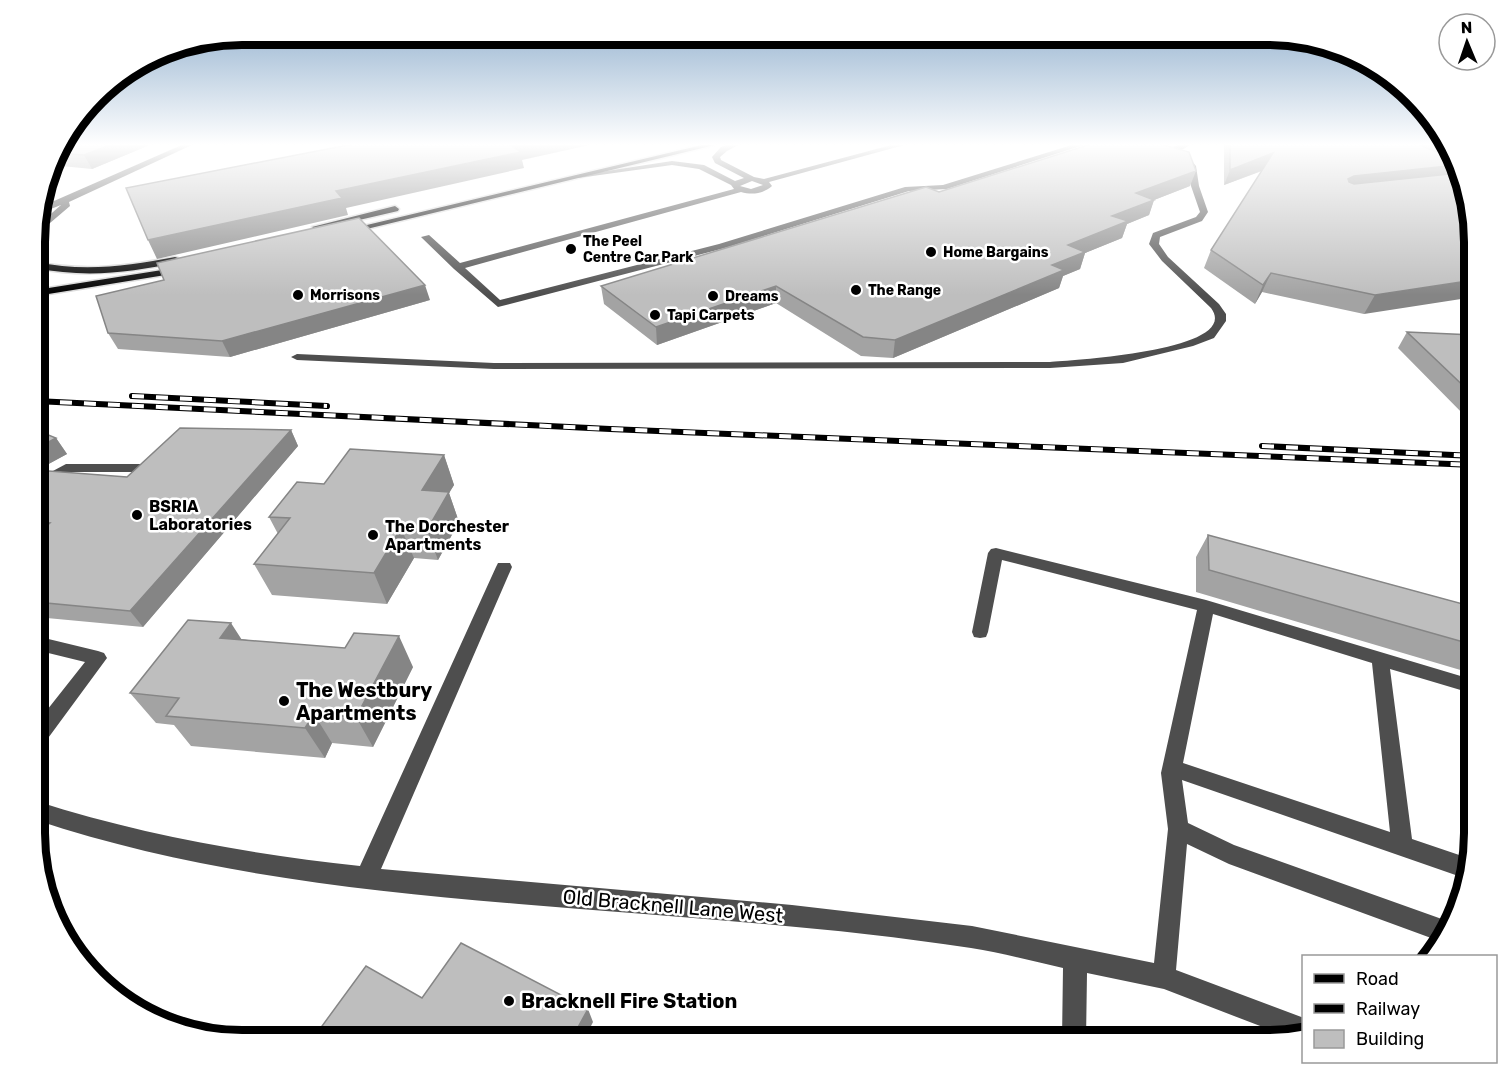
<svg xmlns="http://www.w3.org/2000/svg" width="1509" height="1075" font-family="Rubik,sans-serif">
	<style>
		.lines { fill: none; stroke-linecap: round; stroke-linejoin: round }
		.major-casing { stroke: #dbdbdb; stroke-width: 3 }
		.minor { fill: #4e4e4e; fill-rule: evenodd }
		.major { fill: #000; fill-rule: evenodd }
		.rail-casing { stroke: #000; stroke-width: 6 }
		.rail { stroke: #fff; stroke-width: 4; stroke-dasharray: 12; stroke-linecap: butt }
		.wall { fill: #a3a3a3 }
		.shaded-wall { fill: #858585 }
		.building { fill: #bebebe; stroke: #858585; stroke-width: 1.5 }
		.poi-dot { fill: #000; stroke: #fff; stroke-width: 2 }
		.labels { text-anchor: middle; dominant-baseline: central; stroke-width: 5; stroke-linejoin: round; paint-order: stroke }
		.far-poi-label { font-size: 14px; font-weight: bold; fill: #000; stroke: #fff; text-anchor: start }
		.poi-label { font-size: 16px; font-weight: bold; fill: #000; stroke: #fff; text-anchor: start }
		.near-poi-label { font-size: 20px; font-weight: bold; fill: #000; stroke: #fff; text-anchor: start }
		.near-street-label { font-size: 20px; fill: #000; stroke: #fff }
		.rim { fill: none; stroke: #000; stroke-width: 8 }
	</style>
	<rect width="100%" height="100%" fill="#fff"/>
	<g class="lines">
		<defs>
			<path id="major" d="M706,144H719L350,233L346,230Z
				M395,206L399,209L398,211L316,230L312,227Z
				M175,257L178,258V262C131,273 84,278 36,268V262C84,272 128,266 175,257Z
				M181,267L184,268V272L36,296V290Z"/>
		</defs>
		<!-- major casing -->
		<use href="#major" class="major-casing"/>
		<!-- minor -->
		<path class="minor" d="M184,144H194L69,202L70,206L36,235V227L61,205L38,214V208Z
			M730,144H740L727,151L720,157L721,160L754,177L764,179L895,144H908L769,182L772,186C763,194 752,195 741,192L465,268L500,300L719,244L905,187L943,185L1075,144H1087L947,189L909,191L725,248L498,307L454,269L421,237L429,235L460,263L734,189L731,185L699,169L672,165L578,178L574,176L672,161L704,165L735,181L744,178L715,163L712,157L721,147ZM752,181L763,185L751,189L740,186Z
			M1182,144H1191C1182,151 1167,157 1156,152Z
			M1183,158H1189L1196,166L1199,186L1208,212L1202,221L1160,237L1159,244L1168,257L1219,304L1226,314V321L1214,338L1193,346L1123,363L1050,368L494,369L297,360L291,357L297,354L494,363L1050,362C1071,360 1243,351 1211,308L1162,261L1149,244L1153,233L1196,217L1200,212L1191,186L1188,167Z
			M66,464H142L149,468L142,472H69L36,490V480Z
			M996,548L1206,600L1474,680V694L1390,669L1412,839L1471,859L1467,879L1182,780L1188,823L1234,845L1453,923L1442,942L1229,864L1187,844L1176,970L1304,1018V1032L1286,1036L1164,989L1087,973L1086,1040H1062L1063,968C1033,961 1002,953 971,948C822,925 669,917 519,904C355,890 192,872 36,820V801C142,835 250,854 360,866L496,567L498,563H510L512,567L381,869L792,905L972,926L1154,963L1168,829L1161,773L1197,610L1002,560L988,632L986,637L980,638L974,637L972,632L988,553L991,549ZM1213,614L1372,663L1390,832L1183,763Z
			M36,636L98,651L104,653L107,658L43,745L36,747V724L85,662L36,650Z"/>
		<!-- major -->
		<use href="#major" class="major"/>
		<defs>
			<path id="rail" d="M132,396L327,406
				M36,401L610,429L1474,465
				M1262,446L1474,456"/>
		</defs>
		<!-- rail casing -->
		<use href="#rail" class="rail-casing"/>
		<!-- rail -->
		<use href="#rail" class="rail"/>
	</g>
	<!-- wall -->
	<path class="wall" d="M152,144L92,169L51,165L56,150Z
		M1224,144H1448L1453,150L1474,229L1364,314L1262,292L1255,304L1204,268L1211,250L1262,171L1224,185Z
		M1190,186L1154,200L1149,215L1127,224L1122,238L1085,253L1080,269L1063,276L1059,288L893,358L861,356L776,303L657,345L604,304L601,286Z
		M430,300L230,357L118,349L108,333Z
		M1407,332L1474,335V420H1469L1398,348Z
		M36,430L56,438L67,454L37,470L127,477L291,430L298,446L143,627L36,617Z
		M444,455L454,485L449,493L459,522L438,560L414,558L387,604L272,595L254,564L278,534L269,517L324,484Z
		M1208,535L1474,607V674L1196,592V557Z
		M242,639L413,667L373,747L332,743L325,758L191,746L174,725L156,723L130,693Z"/>
	<!-- shaded-wall -->
	<path class="shaded-wall" d="M113,144H152L92,169L84,155Z
		M517,144H594L522,160L524,168L346,208L348,215L157,259L148,240Z
		M1273,153L1266,169L1224,185L1230,170Z
		M1457,165L1460,176L1346,192L1348,179L1354,176Z
		M1196,171L1190,186L1154,200L1149,215L1127,224L1122,238L1085,253L1080,269L1063,276L1059,288L893,358L895,340L1052,265L1068,245L1112,216L1136,193Z
		M1271,273L1262,292L1255,304L1263,285Z
		M1474,280V297L1364,314L1375,295Z
		M425,285L430,300L230,357L222,341Z
		M776,286V303L657,345L656,327Z
		M291,430L298,446L143,627L130,611Z
		M56,438L67,454L36,471V449Z
		M444,455L454,485L449,493L459,522L438,560L427,530L422,490Z
		M401,528L414,558L387,604L374,573Z
		M231,623L251,654L220,638Z
		M399,636L413,667L373,747L356,717Z
		M314,714L332,743L325,758L305,728Z
		M588,1009L593,1022L584,1040H571Z"/>
	<!-- building -->
	<path class="building" d="M61,144H113L84,155L55,153Z
		M353,144H517L510,145L521,152L336,191L342,198L148,240L126,188Z
		M1091,144H1161L1189,152L1196,171L1136,193L1154,200L1112,216L1128,221L1068,245L1085,252L1052,265L1064,270L895,340L863,337L776,286L656,327L601,286L926,187L939,192Z
		M1230,144H1418L1456,160L1457,165L1354,176L1348,179L1349,182L1354,184L1459,173L1474,229V280L1375,295L1271,273L1263,285L1211,250L1273,153L1230,170Z
		M1440,144H1448L1453,149Z
		M359,218L425,285L222,341L108,333L96,296L164,280L157,263Z
		M1407,332L1474,335V396Z
		M180,428L291,430L130,611L36,602V536L50,523L36,522V470L127,477Z
		M36,430L56,438L36,449Z
		M350,449L444,455L422,490L449,492L427,530L401,528L374,573L254,564L290,518L269,517L297,482L324,484Z
		M1208,535L1474,607V645L1209,570Z
		M188,620L231,623L220,638L345,648L354,633L399,636L356,717L314,714L305,728L166,716L179,698L130,693Z
		M461,943L588,1009L571,1040H319L314,1037L366,966L422,998Z"/>
	<!-- sky -->
	<linearGradient id="sky" x2="0" y2="1"><stop stop-color="#89aaca"/><stop offset="0.49" stop-color="#fff"/><stop offset="1" stop-color="#fff" stop-opacity="0"/></linearGradient>
	<rect width="1509" height="295" fill="url(#sky)"/>
	<!-- markers -->
	<g class="poi-dot">
		<circle cx="571" cy="249" r="6"/>
		<circle cx="931" cy="252" r="6"/>
		<circle cx="856" cy="290" r="6"/>
		<circle cx="298" cy="295" r="6"/>
		<circle cx="713" cy="296" r="6"/>
		<circle cx="655" cy="315" r="6"/>
		<circle cx="137" cy="515" r="6"/>
		<circle cx="373" cy="535" r="6"/>
		<circle cx="284" cy="701" r="6"/>
		<circle cx="509" cy="1001" r="6"/>
	</g>
	<g class="labels">
		<!-- far-poi labels -->
		<g class="far-poi-label">
			<text x="583" y="241">The Peel<tspan x="583" dy="16">Centre Car Park</tspan></text>
			<text x="943" y="252">Home Bargains</text>
			<text x="868" y="290">The Range</text>
			<text x="310" y="295">Morrisons</text>
			<text x="725" y="296">Dreams</text>
			<text x="667" y="315">Tapi Carpets</text>
		</g>
		<!-- poi labels -->
		<g class="poi-label">
			<text x="149" y="506">BSRIA<tspan x="149" dy="18">Laboratories</tspan></text>
			<text x="385" y="526">The Dorchester<tspan x="385" dy="18">Apartments</tspan></text>
		</g>
		<!-- near-poi labels -->
		<g class="near-poi-label">
			<text x="296" y="690">The Westbury<tspan x="296" dy="23">Apartments</tspan></text>
			<text x="521" y="1001">Bracknell Fire Station</text>
		</g>
		<!-- near-street labels -->
		<g class="near-street-label">
			<text transform="translate(673 906) rotate(5)">Old Bracknell Lane West</text>
		</g>
	</g>
	<!-- crop -->
	<path d="M0 0H1509V1075H0ZM242 45H1267A197 197 0 0 1 1464 242V833A197 197 0 0 1 1267 1030H242A197 197 0 0 1 45 833V242A197 197 0 0 1 242 45Z" fill="#fff" fill-rule="evenodd"/>
	<path class="rim" d="M242 45H1267A197 197 0 0 1 1464 242V833A197 197 0 0 1 1267 1030H242A197 197 0 0 1 45 833V242A197 197 0 0 1 242 45Z"/>
	<!-- legend -->
	<rect x="1302" y="955" width="195" height="108" fill="#ffffff" stroke="#999999" stroke-width="1.5"/>
	<rect x="1314" y="974" width="30" height="9" fill="#000000" stroke="#999999" stroke-width="1.5"/>
	<text x="1356" y="985" font-size="18" fill="#000000">Road</text>
	<rect x="1314" y="1004" width="30" height="9" fill="#000000" stroke="#999999" stroke-width="1.5"/>
	<text x="1356" y="1015" font-size="18" fill="#000000">Railway</text>
	<rect x="1314" y="1030" width="30" height="18" fill="#bebebe" stroke="#999999" stroke-width="1.5"/>
	<text x="1356" y="1045" font-size="18" fill="#000000">Building</text>
	<!-- north arrow -->
	<g transform="translate(1467 42) rotate(358)"><circle r="28" fill="#ffffff" stroke="#999999" stroke-width="1.5"/>
	<path d="M0-4.5L10 22L0 15L-10 22Z" fill="#000000"/>
	<text y="-9" font-size="16" font-weight="bold" text-anchor="middle" fill="#000000">N</text>
	</g>
</svg>
